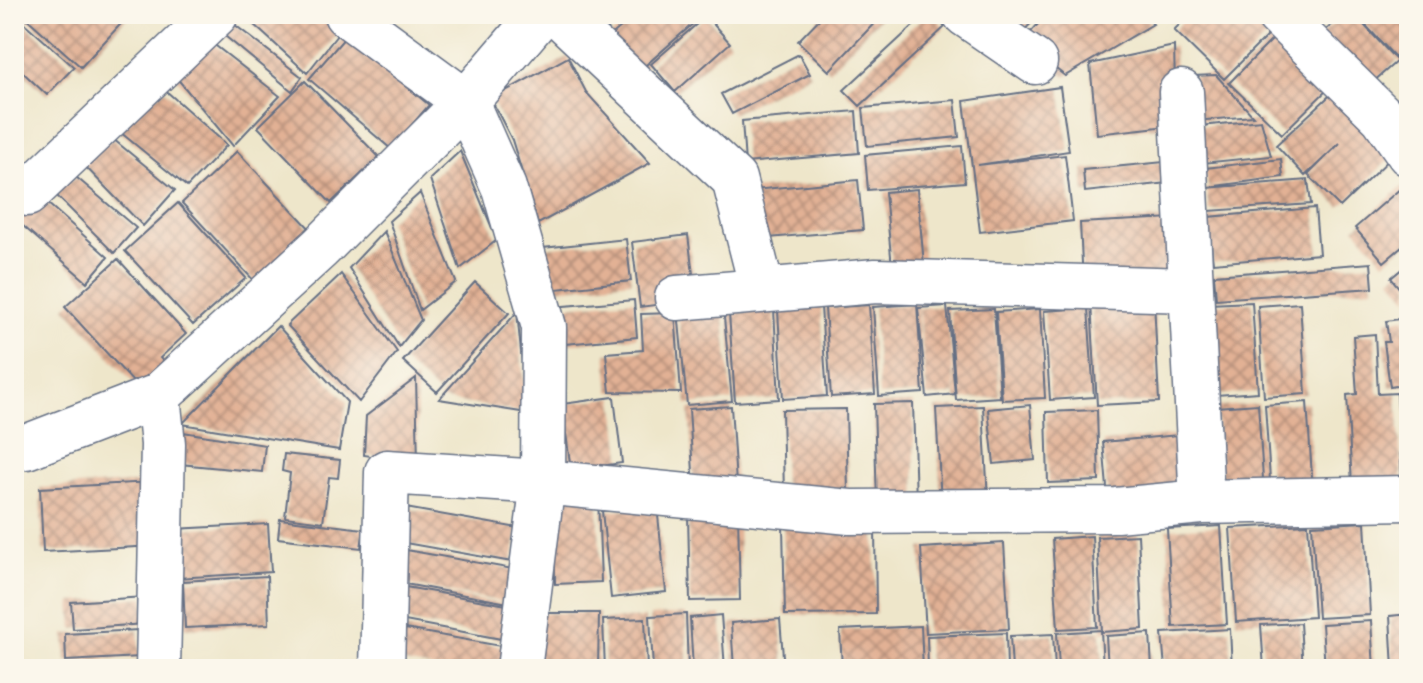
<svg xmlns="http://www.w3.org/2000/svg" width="1423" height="683" font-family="'Architects Daughter',sans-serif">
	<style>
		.building { fill: url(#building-cross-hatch) }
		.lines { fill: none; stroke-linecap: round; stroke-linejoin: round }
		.street-casing { stroke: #656f84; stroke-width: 47 }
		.street { stroke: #fff; stroke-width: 44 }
	</style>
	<defs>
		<pattern id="building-cross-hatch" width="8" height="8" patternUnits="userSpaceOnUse" patternTransform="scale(2)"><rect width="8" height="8" fill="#e2b194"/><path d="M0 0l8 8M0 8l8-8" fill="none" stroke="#b6907c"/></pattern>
	</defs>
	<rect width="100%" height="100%" fill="#fbf7ec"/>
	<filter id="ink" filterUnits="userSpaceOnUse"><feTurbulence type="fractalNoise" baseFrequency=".0125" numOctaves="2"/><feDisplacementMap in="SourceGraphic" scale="16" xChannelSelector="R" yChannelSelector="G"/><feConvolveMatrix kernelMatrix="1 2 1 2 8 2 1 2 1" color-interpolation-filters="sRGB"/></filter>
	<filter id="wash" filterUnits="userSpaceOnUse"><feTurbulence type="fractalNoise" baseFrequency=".006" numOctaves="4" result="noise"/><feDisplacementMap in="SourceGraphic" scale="32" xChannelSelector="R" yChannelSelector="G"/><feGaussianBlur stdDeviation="1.8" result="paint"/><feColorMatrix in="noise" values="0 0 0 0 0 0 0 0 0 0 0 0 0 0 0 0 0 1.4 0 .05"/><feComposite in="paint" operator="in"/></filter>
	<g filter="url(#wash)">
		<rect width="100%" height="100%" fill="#eee6ca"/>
		<g id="blocks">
			<!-- building -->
			<path class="building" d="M14,14L74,67L47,95L14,64Z
				M22,14H130L81,67Z
				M242,14H321L341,30L307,73Z
				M571,14H625L595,40Z
				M636,14H704L638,72L608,38Z
				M824,14H883L829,71L798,41Z
				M926,14H932L945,27L860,106L844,90Z
				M996,14H1040L1013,42Z
				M1047,14H1143L1153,24L1065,76L1022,42Z
				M1162,14H1178L1171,22Z
				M1190,14H1265L1277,26L1224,79L1174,30Z
				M1344,14H1354L1397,61L1365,89L1318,37Z
				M1361,14H1409V65L1405,68L1358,17Z
				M706,16L730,43L675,92L651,64Z
				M230,21L302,77L292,91L220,32Z
				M1281,31L1334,83L1282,134L1229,83Z
				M346,36L429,105L391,149L309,79Z
				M207,39L280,96L233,146L171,71Z
				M1174,46L1176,125L1097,134L1090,64Z
				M799,54L810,74L732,114L721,94Z
				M568,57L586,92L650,163L538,224L512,140L491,99Z
				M1216,75L1253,116L1195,121L1193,76Z
				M305,81L379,157L331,203L258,127Z
				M1060,87L1069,151L978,165L1065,155L1073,221L980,232L964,101Z
				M1339,87L1395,154L1340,207L1308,175L1340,143L1305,176L1276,145Z
				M165,90L227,145L187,187L114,127Z
				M955,100L959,137L867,146L863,108Z
				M856,111L859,153L745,163L742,121Z
				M1261,120L1271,156L1203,163L1200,126Z
				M113,139L175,190L143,226L78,159Z
				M962,146L965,182L868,190L865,155Z
				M237,151L312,231L256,283L182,203Z
				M460,151L497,240L460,269L430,179Z
				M1281,159L1283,177L1208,187L1205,168Z
				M1174,161L1177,182L1085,192L1083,170Z
				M76,177L136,228L114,253L53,192Z
				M858,180L863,230L756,239L752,190Z
				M1308,180L1311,204L1209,211L1206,188Z
				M1409,181V241L1384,262L1355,228Z
				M917,189L924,264L892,267L885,192Z
				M420,193L456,282L420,310L389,221Z
				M37,194L108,257L87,282L15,219Z
				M178,203L246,278L193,325L125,251Z
				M1315,208L1319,254L1213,263L1208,217Z
				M1173,218L1177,277L1083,283L1080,223Z
				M384,231L421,320L399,347L349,268Z
				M688,235L693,274L668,277L671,303L640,307L632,242Z
				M626,239L631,281L547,290L543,248Z
				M118,259L186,334L160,358L173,372L149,393L136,380L133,382L65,307Z
				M1371,263L1373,288L1216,299L1214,275Z
				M1409,263V300L1391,278Z
				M341,274L397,352L359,402L287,325Z
				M475,282L509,313L437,392L403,361Z
				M634,300L637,337L555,345L552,307Z
				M1154,300L1159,402L1097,405L1091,303Z
				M1252,302L1258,392L1216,395L1209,304Z
				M1300,303L1306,394L1264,397L1258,306Z
				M917,304L923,393L879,396L873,307Z
				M869,305L875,394L831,397L825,308Z
				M947,306L955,394L927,397L918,308Z
				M723,307L732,401L687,405L678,311Z
				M821,307L827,396L783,399L778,310Z
				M1088,308L1094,397L1050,400L1044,311Z
				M994,309L1000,397L956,400L950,311Z
				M1040,309L1045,398L1002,400L996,312Z
				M774,310L779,399L735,402L729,313Z
				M517,312L527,413L439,399Z
				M675,313L681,393L610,392L606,353L643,350L641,314Z
				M1405,318L1409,384L1390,387L1384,342H1389L1386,321Z
				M278,326L347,402L339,450L182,424Z
				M1375,334L1378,394L1397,393L1402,482L1352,485L1347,395L1357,394L1353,336Z
				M416,378L418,463L364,455L366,416Z
				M614,397L622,463L571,470L562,404Z
				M1307,402L1313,492L1271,495L1265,405Z
				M913,403L916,502L877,503L874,404Z
				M1258,404L1264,494L1222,497L1216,407Z
				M1030,405L1035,460L994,464L988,409Z
				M731,406L736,484L694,488L689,409Z
				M983,406L988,501L941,504L936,408Z
				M846,409L848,492L784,494L782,410Z
				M1097,410L1099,481L1048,483L1046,412Z
				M183,432L265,445L262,472L180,464Z
				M1189,434L1195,491L1108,499L1103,442Z
				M284,454L340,460L338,478L329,477L323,522L285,517L290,473L282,471Z
				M152,482L155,546L43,552L40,488Z
				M598,496L601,582L555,584L554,498Z
				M657,506L666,592L611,598L602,511Z
				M400,507L518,528L512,562L394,541Z
				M738,514L740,600L690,601L688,515Z
				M280,519L364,529L361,548L278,538Z
				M1365,522L1370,615L1318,618L1312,525Z
				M268,524L271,572L177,578L174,529Z
				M1308,524L1314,617L1236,622L1230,528Z
				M875,525L876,614L785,615L783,526Z
				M1221,526L1227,624L1173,627L1167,529Z
				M1138,535L1143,629L1102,632L1097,537Z
				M1092,536L1097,627L1058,629L1052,539Z
				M1004,543L1009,629L926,633L921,548Z
				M395,548L513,569L508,603L389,581Z
				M267,576L269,624L185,628L183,581Z
				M400,586L518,607L512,641L394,619Z
				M144,597L145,624L73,629L71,602Z
				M532,613H599L598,669H532Z
				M686,614L688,669H653L650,616Z
				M1409,614V669H1393L1390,616Z
				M721,615L725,669H693L690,618Z
				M645,618L647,669H605L603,620Z
				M780,619L784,669H734L731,623Z
				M1371,621L1374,669H1325L1322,624Z
				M1300,623L1303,669H1264L1261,625Z
				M921,626L923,669H842L840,630Z
				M394,627L512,648L508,669H437L388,660Z
				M1230,629L1232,669H1165L1162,633Z
				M138,630L140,657L66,661L65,634Z
				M1101,630L1103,669H1059L1057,633Z
				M1006,633L1007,669H928L927,636Z
				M1150,633L1152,669H1108L1106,636Z
				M1053,634L1055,669H1012L1010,636Z"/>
		</g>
	</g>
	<g filter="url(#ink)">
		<use href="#blocks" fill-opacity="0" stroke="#656f84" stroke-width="2"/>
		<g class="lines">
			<defs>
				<path id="street" d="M346,14L466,102L504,188L544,327L543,482L519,669
					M558,14L734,179L762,289
					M965,14L1035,62
					M1278,14L1383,117L1409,154
					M1181,92L1202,502
					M27,194L216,14
					M677,298L876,281L1190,290
					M158,396L163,444L158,669
					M14,445L26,447L158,396L320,248L466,102L541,14
					M382,669L387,472L543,482L850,512L1116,510L1202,502L1409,498"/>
			</defs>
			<!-- street casing -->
			<use href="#street" class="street-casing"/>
			<!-- street -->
			<use href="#street" class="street"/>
		</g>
	</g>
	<!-- margin -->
	<rect width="1423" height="683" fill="none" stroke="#fbf7ec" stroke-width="48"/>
</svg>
